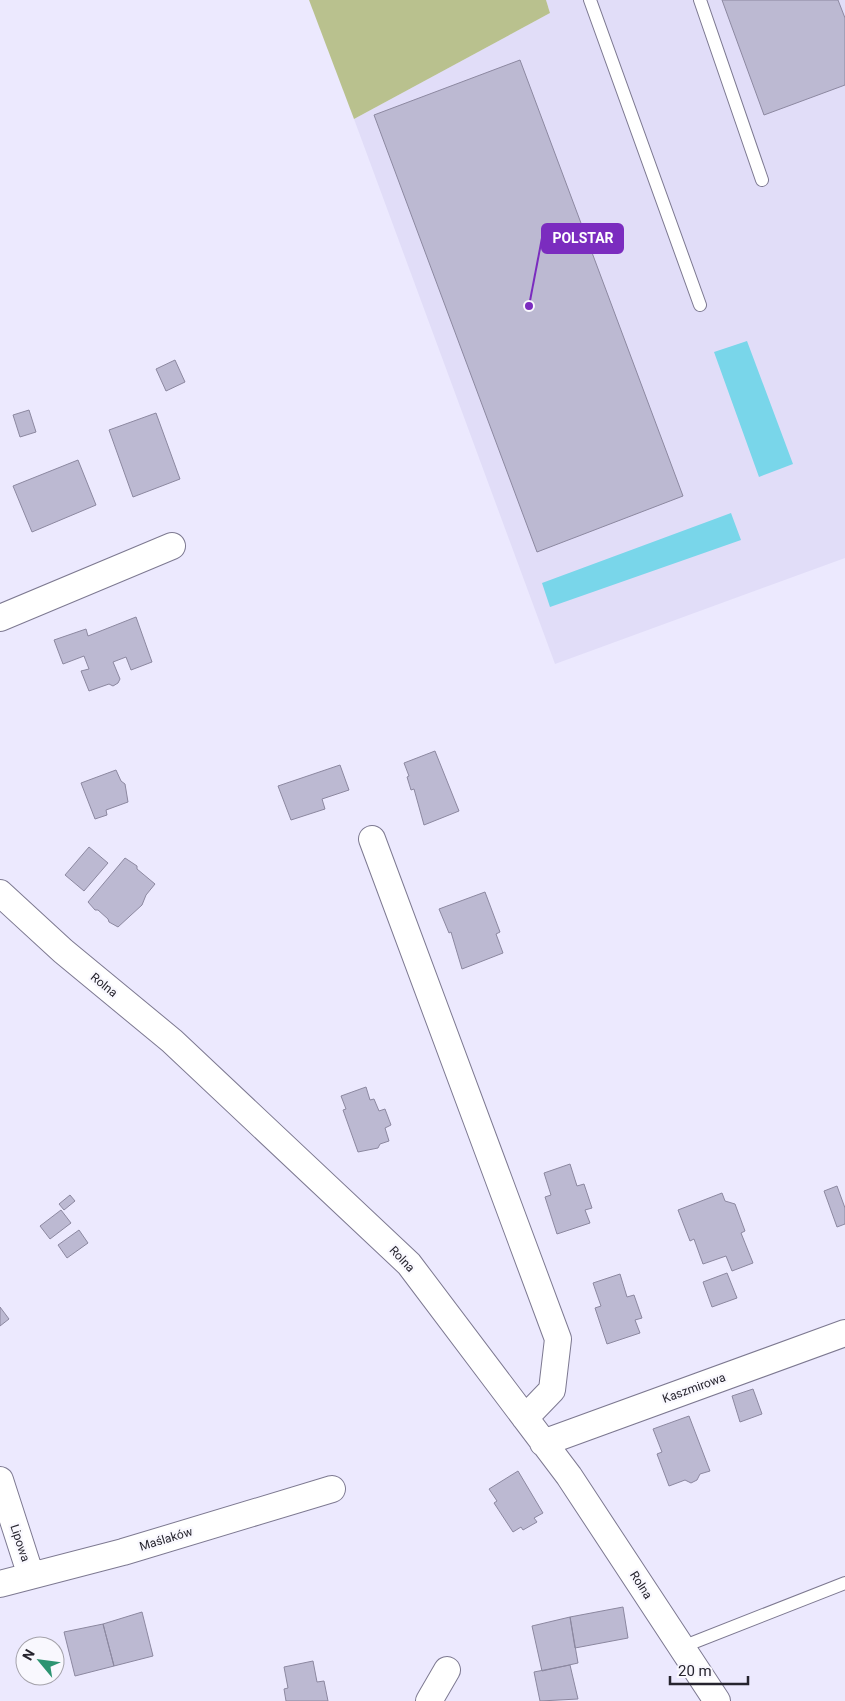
<svg xmlns="http://www.w3.org/2000/svg" width="845" height="1701" font-family="Roboto,sans-serif">
	<style>
		.built { fill: #e1ddf8 }
		.green { fill: #b9c18e }
		.water { fill: #79d6ea }
		.building { fill: #bcb9d2; stroke: #8c88a0 }
		.lines { fill: none; stroke-linecap: round; stroke-linejoin: round }
		.service-casing { stroke: #7d7991; stroke-width: 14 }
		.minor-casing { stroke: #7d7991; stroke-width: 28 }
		.service { stroke: #fff; stroke-width: 12 }
		.minor { stroke: #fff; stroke-width: 26 }
		.labels { text-anchor: middle; dominant-baseline: central; stroke-width: 4.5; stroke-linejoin: round; paint-order: stroke }
		.street-label { font-size: 12px; fill: #26242e; stroke: #f9f8fe }
		.leader { fill: none; stroke: #7b2cbf; stroke-width: 2 }
		.callout-dot { fill: #7b2cbf; stroke: #f9f8fe; stroke-width: 2 }
		.callout { fill: #7b2cbf; stroke: #7b2cbf; stroke-width: 2 }
		.callout-label { font-size: 14px; text-anchor: middle; font-weight: bold; fill: #fff }
	</style>
	<rect width="100%" height="100%" fill="#ece9fe"/>
	<!-- built -->
	<path class="built" d="M546,0H845V558L555,664L354,119L550,13Z"/>
	<!-- green -->
	<path class="green" d="M309,0H546L550,13L354,119Z"/>
	<!-- water -->
	<path class="water" d="M747,341L793,464L759,477L714,352Z
		M731,513L741,540L550,607L542,583Z"/>
	<!-- building -->
	<path class="building" d="M722,0H838L845,18V85L764,115Z
		M520,60L683,496L537,552L374,115Z
		M175,360L185,382L166,391L156,369Z
		M29,410L36,432L20,437L13,415Z
		M156,413L180,479L133,497L109,430Z
		M78,460L96,505L32,532L13,486Z
		M136,617L152,662L131,670L126,657L113,662L120,679L118,683L113,686L109,684L89,691L81,671L89,669L84,656L63,664L54,640L86,629L88,636Z
		M435,751L459,811L424,825L414,789L411,790L407,777L409,776L404,763Z
		M340,765L349,790L322,799L325,809L291,820L278,786Z
		M116,770L121,781L125,784L128,802L106,810L107,815L95,819L81,783Z
		M89,847L108,863L84,891L65,875Z
		M125,858L137,866V869L155,884L146,895L142,905L118,927L109,922L108,919L98,910H95L88,902Z
		M485,892L500,932L496,934L503,953L462,969L451,932L449,933L439,909Z
		M366,1087L370,1100L374,1099L379,1111L385,1109L391,1125L385,1128L389,1141L380,1144L378,1148L358,1152L343,1110L346,1109L341,1096Z
		M570,1164L577,1186L584,1184L592,1208L585,1210L590,1223L557,1234L545,1197L551,1195L544,1173Z
		M837,1186L845,1208V1224L837,1227L824,1191Z
		M722,1193L725,1201L735,1204L745,1231L741,1233L753,1263L732,1271L726,1256L703,1264L694,1239L690,1241L678,1210Z
		M70,1195L75,1201L64,1210L59,1204Z
		M61,1210L71,1223L50,1239L40,1226Z
		M79,1230L88,1243L67,1258L58,1245Z
		M727,1273L737,1298L712,1307L703,1282Z
		M620,1274L627,1297L634,1295L642,1318L635,1320L640,1333L607,1344L595,1308L601,1306L593,1283Z
		M0,1307L9,1319L0,1326Z
		M753,1389L762,1414L740,1422L732,1396Z
		M689,1416L710,1471L700,1474L697,1480L691,1483L685,1480L669,1486L657,1454L662,1452L653,1429Z
		M518,1471L543,1513L534,1518L537,1522L523,1530L521,1527L513,1532L494,1503L497,1501L489,1489Z
		M623,1607L628,1638L575,1648L570,1617Z
		M142,1612L153,1656L114,1666L103,1624Z
		M570,1617L578,1663L542,1671L532,1626Z
		M103,1624L114,1666L75,1676L64,1632Z
		M313,1661L317,1682L324,1681L328,1701H286L284,1689L288,1688L284,1667Z
		M570,1665L578,1699L540,1701L534,1672Z"/>
	<g class="lines">
		<defs>
			<path id="service" d="M590,0L700,305
				M700,0L762,180
				M682,1647L845,1583"/>
			<path id="minor" d="M0,618L172,546
				M372,839L558,1339L552,1390L525,1418
				M0,893L63,951L172,1041L409,1264L569,1476L717,1701
				M543,1443L845,1333
				M0,1480L31,1576
				M0,1584L123,1552L332,1489
				M429,1701L447,1670"/>
		</defs>
		<!-- service casing -->
		<use href="#service" class="service-casing"/>
		<!-- minor casing -->
		<use href="#minor" class="minor-casing"/>
		<!-- service -->
		<use href="#service" class="service"/>
		<!-- minor -->
		<use href="#minor" class="minor"/>
	</g>
	<g class="labels">
		<!-- street labels -->
		<g class="street-label">
			<text transform="translate(104 985) rotate(39)">Rolna</text>
			<text transform="translate(402 1259) rotate(47)">Rolna</text>
			<text transform="translate(694 1388) rotate(-20)">Kaszmirowa</text>
			<text transform="translate(166 1539) rotate(-17)">Maślaków</text>
			<text transform="translate(20 1543) rotate(72)">Lipowa</text>
			<text transform="translate(641 1585) rotate(57)">Rolna</text>
		</g>
	</g>
	<!-- callouts -->
	<path class="leader" d="M529 306L542 238"/>
	<circle class="callout-dot" cx="529" cy="306" r="5"/>
	<rect class="callout" x="542" y="224" width="81" height="29" rx="5"/>
	<g class="callout-label">
		<text x="583" y="243">POLSTAR</text>
	</g>
	<!-- north arrow -->
	<g transform="translate(40 1661) rotate(299)"><circle r="24" fill="#f9f8fe" stroke="#a5a3ab"/>
	<path d="M0-4L9 19L0 12L-9 19Z" fill="#2c9471"/>
	<text y="-8" font-size="14" font-weight="bold" text-anchor="middle" fill="#26242e">N</text>
	</g>
	<!-- scale -->
	<path d="M670 1676v8h78v-8" fill="none" stroke="#26242e" stroke-width="2.5"/>
	<text x="678" y="1676" font-size="15" fill="#26242e" stroke="#f9f8fe" stroke-width="4" paint-order="stroke">20 m</text>
</svg>
